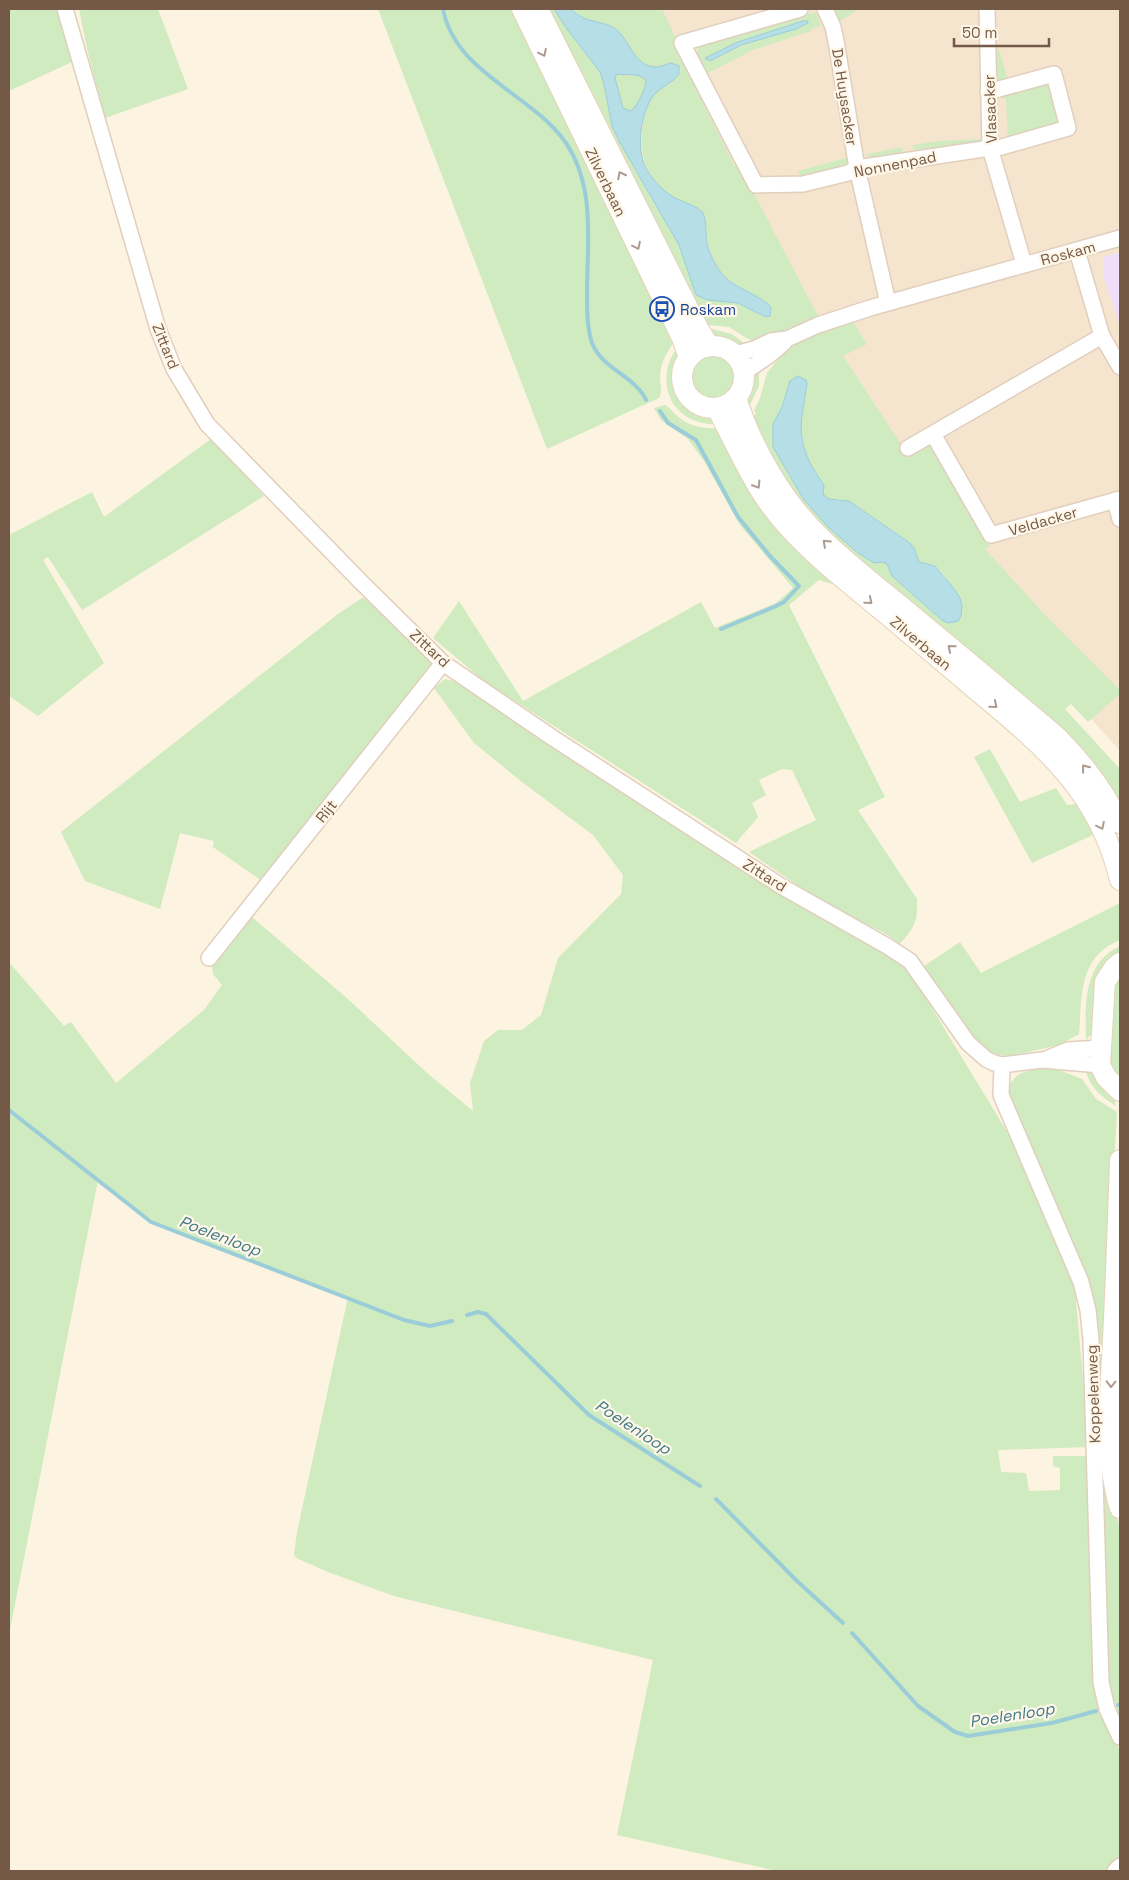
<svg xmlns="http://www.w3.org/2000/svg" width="1129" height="1880" font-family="'Space Grotesk',sans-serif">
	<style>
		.residential { fill: #f5e5cf }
		.education { fill: #f0def9 }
		.green { fill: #cfebbf; fill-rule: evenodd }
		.water { fill: #b5dee7; stroke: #9bcdd9; fill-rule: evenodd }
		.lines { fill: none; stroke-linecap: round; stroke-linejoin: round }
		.stream { stroke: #9bcdd9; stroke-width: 4 }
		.minor-casing { stroke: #e1cfbd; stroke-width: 18 }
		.secondary-casing { stroke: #e7d1ba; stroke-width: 22 }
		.minor { stroke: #fff; stroke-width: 15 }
		.secondary { stroke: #fff; stroke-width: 20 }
		.oneway { stroke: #ac9b91 }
		.labels { text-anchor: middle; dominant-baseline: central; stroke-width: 4.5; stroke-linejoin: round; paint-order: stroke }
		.street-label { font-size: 15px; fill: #755947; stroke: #fff7e8 }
		.transit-label { font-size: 15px; fill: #164399; stroke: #fff7e8; text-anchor: start }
		.water-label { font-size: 16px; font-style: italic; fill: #407a8a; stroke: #fff7e8 }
	</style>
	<rect width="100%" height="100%" fill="#fdf3e1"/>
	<!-- residential -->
	<path class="residential" d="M563,9H1120V751L1076,702L817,359L796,317L718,312L566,29Z"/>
	<!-- education -->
	<path class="education" d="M1120,252V326L1104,279L1103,257Z"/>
	<!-- green -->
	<path class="green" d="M9,9H61L72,62L9,91Z
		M79,9H158L188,89L105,118L87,49Z
		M378,9H517L673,336L670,340L673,343C666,354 660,364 660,378C660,385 663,391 659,398L547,449Z
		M542,9H554L567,29L600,72L604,84L612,126L619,141L679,245L696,295L708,300L738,303L766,317L769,316L771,308C765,297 737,289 726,278C707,259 708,232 700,209C662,198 639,173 642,133C643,120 646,106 653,96C661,86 679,83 680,70L666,64L659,68C635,67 632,44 616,30C604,20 586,24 571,9H662L704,97L703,103L734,165L740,167L818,316L762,340L754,341L748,339L729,327L707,325Z
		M831,9H859L837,23Z
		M816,12L821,26L811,29V31L753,50L704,75L696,56L699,45L708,42L713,43L758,30L761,25L805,13L806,14ZM803,21H807L804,26L741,45L710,61L706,57L738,42Z
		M995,49H999L1009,84L997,87Z
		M617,74L629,76L635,74L646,80C646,88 637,108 630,111L623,108L615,78Z
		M1051,77L1064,126L998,142L996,139L1008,138L1006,98H993Z
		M983,139L978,145L914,153L913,145L938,141Z
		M902,147L903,156L868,161L867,154Z
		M850,157L848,166L800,177L798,171Z
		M851,319L867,344L843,356L906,452L929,440L990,546L985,549L1045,615L1120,690V694L1088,722L1071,704L1065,709L1120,769V811L824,536L780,472L753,418L756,413L754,410L760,398L767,373L783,353L812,333ZM788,386L807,387C800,413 798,437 810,463C814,471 820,478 824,486L823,494L829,499H838L857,506L910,543L914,548L919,562C924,565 930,563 935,566C945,573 961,598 962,611L943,621L892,576L887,564L882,562L878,563C845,546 821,522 800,491C793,482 786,472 782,461C778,449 776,436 773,424L782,407Z
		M712,329L732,334L748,346C733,347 717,339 705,330Z
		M681,342L680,356L675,368L678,392L692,409L708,414L720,424C671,428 650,379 681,342Z
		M690 376a23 23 0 1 1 46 0a23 23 0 1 1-46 0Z
		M759,367V386L749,407L744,400L751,380Z
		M665,405C671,408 674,414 680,418C691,428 709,429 723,428L1023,733L1015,737L836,585L819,580L789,605L885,797L858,810L917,899C918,922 915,926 900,944C881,928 858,922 836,909C806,892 778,872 749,852L816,820L792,770L782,769L759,780L766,795L752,803L758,817L736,843L484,681L433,638L459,601L523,701L701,602L715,628L776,603L793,588L740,525L704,461L688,439L661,420L654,408Z
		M211,439L264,496L82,610L48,557L43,560L104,663L38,716L9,696V535L92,492L104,517Z
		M362,598L369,600L431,661L430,667L262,881L213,847L214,841L180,833L160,909L85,881L61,832L338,614Z
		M445,679L458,682L797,905L889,953L900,963L913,977L1006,1130L1021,1158L1066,1265L1075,1289L1089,1447L998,1450L1001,1472L1026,1473L1029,1491L1060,1490V1468L1053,1466V1456H1088L1094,1683L1115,1742L1120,1751V1862L1111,1871H777L617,1835L653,1660L394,1596L328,1572L296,1558L294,1554L297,1532L348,1297L247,1259L154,1222L98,1180L9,1635V962L64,1026L71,1022L116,1083L204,1010L222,985L213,974L212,965L252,917L349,1000L427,1073L473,1111L470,1083L484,1041L498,1030H522L541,1015L558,958L621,894L623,875L593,835L522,782L474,743L434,688Z
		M990,749L1020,802L1056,788L1067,805L1078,804L1095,834L1032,863L974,757Z
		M1120,903V940C1078,957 1082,996 1079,1034L1059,1045L1010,1056L991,1054L971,1044L921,968L960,942L981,973Z
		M1120,946V954L1093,1032L1086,1040C1085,1005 1083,963 1120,946Z
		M1120,975V1079L1111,1066L1110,1062L1113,986Z
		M1054,1068L1082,1079L1096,1099L1117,1112L1110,1239L1113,1500L1120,1529V1717L1110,1688L1107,1669L1094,1342L1008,1093C1011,1068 1035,1070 1054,1068Z
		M1085,1070H1091L1114,1097L1116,1106C1099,1095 1092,1089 1085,1070Z"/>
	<!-- water -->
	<path class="water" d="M554,9H571C586,24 598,19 614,28C630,38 633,67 656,67C661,67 666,64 671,63L679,66V74C672,84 660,87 653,96C641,113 636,147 645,166C650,177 660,188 670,195C678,201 699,206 703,213C707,222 705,233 707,243C710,256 718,271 727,279C738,289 766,298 771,308L770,316L766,317L738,303L708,300L696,295L679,245L619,141L612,126L604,84L600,72L567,29ZM617,74C628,76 637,72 646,80C646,88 637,108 630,111L623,108L615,78Z
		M803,21H808V23L796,29L741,45L710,61L705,58L738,42Z
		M798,376L806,380L807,383C803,415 795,431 810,463C814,471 820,478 824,486L823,494L829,499L849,501L910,543L914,548L919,562L935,566L952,586L960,598L962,606L961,616L958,621L948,623L943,621L892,576L887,564L882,562L874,563L858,553L829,528L804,500L773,447V424L782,407L790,381Z"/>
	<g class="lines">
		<!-- stream -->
		<path class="stream" d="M443,9C455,73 532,94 566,143C596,188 587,243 587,294C587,310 587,328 592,343C602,369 635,376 646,400
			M660,411L668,423L696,440L738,517L770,556L799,586L784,602L774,607L721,629
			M9,1110L151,1222L404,1320L430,1326L452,1321
			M467,1315L478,1312L486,1314L589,1415L700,1486
			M716,1499L797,1581L843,1623
			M852,1633L918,1706L955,1732L968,1736L1052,1723L1096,1711
			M1118,1705L1120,1704"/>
		<defs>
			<path id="minor" d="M65,9L158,329L174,369L207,424L362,583L443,663L553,738L781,886L887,946L910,961L968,1043L986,1059L994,1063L1002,1065L1042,1060L1100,1065
				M800,9L682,43L756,185L803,184L848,173L857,168L990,148H998L1068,128L1054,74L988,92
				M825,9L833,27L836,41L857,168L888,303
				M987,9L990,148L1024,264
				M1077,251L1102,336L1120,367
				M735,354L754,349L771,341L787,339L818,325L870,308L1120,238
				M745,372C760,361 774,354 787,339
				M933,434L991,535L1120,499
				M908,448L1102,336
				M1115,500L1120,519
				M209,958L443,663
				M1044,1060L1068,1050L1101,1048
				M1002,1065L1001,1095L1081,1282L1088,1310L1091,1340L1101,1682L1107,1709L1120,1737
				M1115,1871L1120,1866"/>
			<path id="secondary" d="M522,9L682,338L689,357
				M538,9L699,330L709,346
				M682 377a31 31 0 1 1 62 0a31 31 0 1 1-62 0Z
				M736,398C753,450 783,502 822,539C851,567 884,592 915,618C962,657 1010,697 1057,737C1083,763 1104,791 1120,823
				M717,408C739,450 757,495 791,530C816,557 845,580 873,603C907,631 941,660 974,688C1041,744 1099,790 1120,880
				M1120,963L1114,968L1105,982L1100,1065L1106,1077L1120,1091
				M1120,1160C1118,1220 1116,1280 1113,1340C1110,1389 1105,1463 1120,1508"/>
		</defs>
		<!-- minor casing -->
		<use href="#minor" class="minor-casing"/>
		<!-- secondary casing -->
		<use href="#secondary" class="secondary-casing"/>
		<!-- minor -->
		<use href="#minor" class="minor"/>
		<!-- secondary -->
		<use href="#secondary" class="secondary"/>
	</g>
	<!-- one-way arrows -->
	<defs><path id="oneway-chevron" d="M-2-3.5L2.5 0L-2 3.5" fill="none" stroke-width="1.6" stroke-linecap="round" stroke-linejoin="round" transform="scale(1.25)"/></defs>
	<g class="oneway">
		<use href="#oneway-chevron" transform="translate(543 53) rotate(64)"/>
		<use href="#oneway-chevron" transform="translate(621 175) rotate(-117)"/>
		<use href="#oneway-chevron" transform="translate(637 246) rotate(64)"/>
		<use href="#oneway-chevron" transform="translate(757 485) rotate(58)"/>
		<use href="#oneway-chevron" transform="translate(826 543) rotate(-137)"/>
		<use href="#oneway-chevron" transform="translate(869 601) rotate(40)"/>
		<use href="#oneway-chevron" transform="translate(951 648) rotate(-140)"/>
		<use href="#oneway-chevron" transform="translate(994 705) rotate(40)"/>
		<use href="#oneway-chevron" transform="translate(1085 768) rotate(-128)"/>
		<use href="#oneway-chevron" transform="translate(1101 826) rotate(64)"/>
		<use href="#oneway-chevron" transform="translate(1111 1384) rotate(91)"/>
	</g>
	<!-- icons -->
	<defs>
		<symbol id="bus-ring" viewBox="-11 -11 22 22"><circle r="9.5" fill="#fff7e8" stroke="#1a4fb4" stroke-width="1.5"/><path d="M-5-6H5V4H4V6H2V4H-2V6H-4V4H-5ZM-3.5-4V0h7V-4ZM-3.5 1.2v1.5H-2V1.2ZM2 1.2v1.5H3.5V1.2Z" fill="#1a4fb4"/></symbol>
	</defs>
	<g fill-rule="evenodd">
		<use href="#bus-ring" x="648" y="295" width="28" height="28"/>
	</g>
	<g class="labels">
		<!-- street labels -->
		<g class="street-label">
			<text transform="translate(845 97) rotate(81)">De Huysacker</text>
			<text transform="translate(990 109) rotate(-92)">Vlasacker</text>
			<text transform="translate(895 164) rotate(-11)">Nonnenpad</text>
			<text transform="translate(606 182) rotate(64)">Zilverbaan</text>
			<text transform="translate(1068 253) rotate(-15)">Roskam</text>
			<text transform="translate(166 346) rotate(68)">Zittard</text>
			<text transform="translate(1043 521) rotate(-16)">Veldacker</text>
			<text transform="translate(921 643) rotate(40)">Zilverbaan</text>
			<text transform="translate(430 648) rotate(43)">Zittard</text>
			<text transform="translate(326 811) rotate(-52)">Rijt</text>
			<text transform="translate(765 875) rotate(32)">Zittard</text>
			<text transform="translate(1093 1394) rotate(-92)">Koppelenweg</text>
		</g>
		<!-- transit labels -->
		<g class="transit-label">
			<text x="680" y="309">Roskam</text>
		</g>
		<!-- water labels -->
		<g class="water-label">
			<text transform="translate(220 1236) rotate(21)">Poelenloop</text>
			<text transform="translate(633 1427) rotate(33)">Poelenloop</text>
			<text transform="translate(1012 1715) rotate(-9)">Poelenloop</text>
		</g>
	</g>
	<!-- border -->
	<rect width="1129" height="1880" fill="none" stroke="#755947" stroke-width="20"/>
	<!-- scale -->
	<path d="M954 38v8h95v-8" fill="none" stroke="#755947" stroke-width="2.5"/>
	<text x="962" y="38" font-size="15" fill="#755947" stroke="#fff7e8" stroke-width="4" paint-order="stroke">50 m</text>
</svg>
